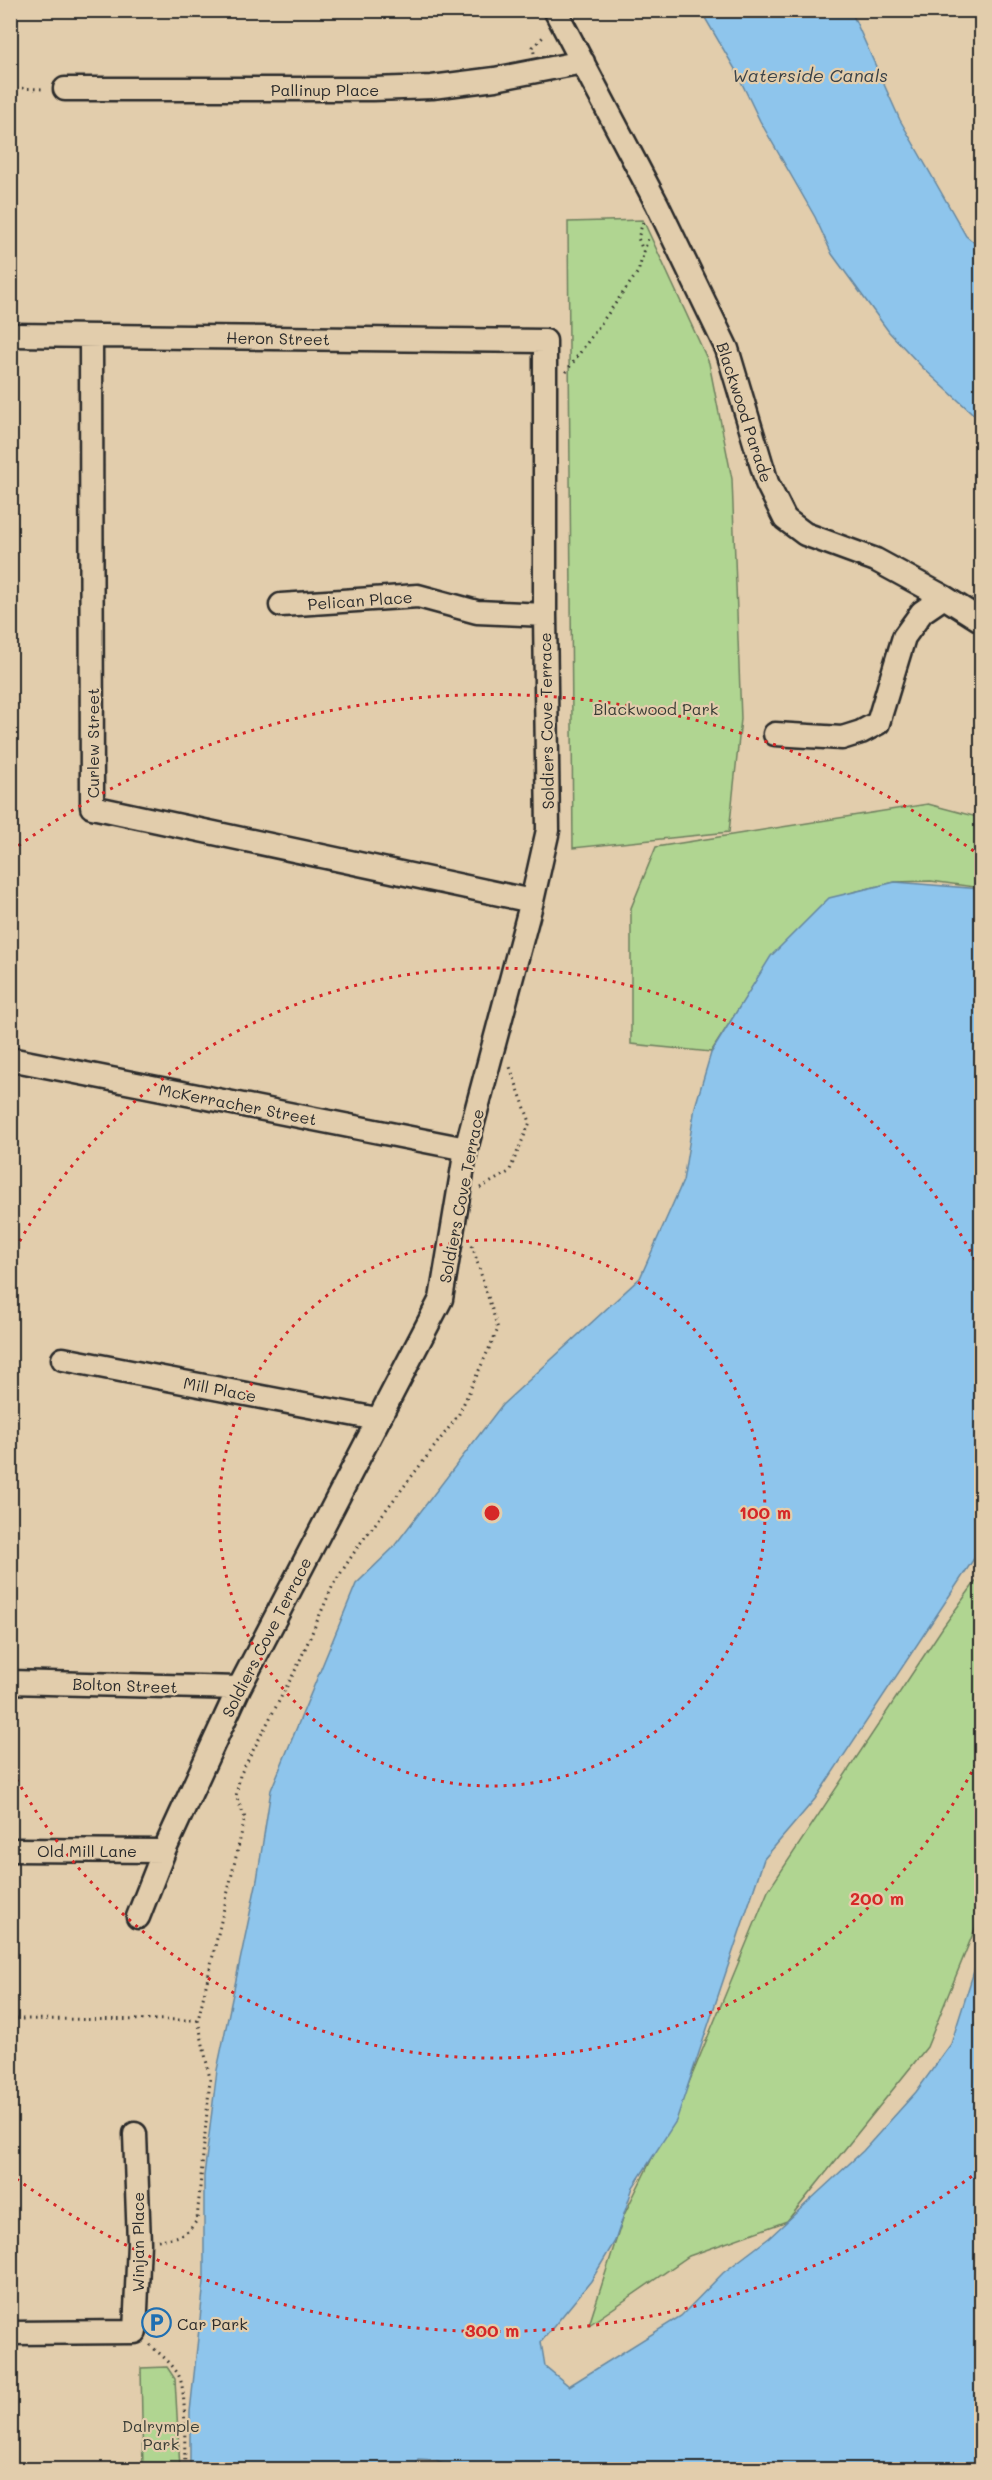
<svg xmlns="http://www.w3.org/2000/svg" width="992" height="2480" font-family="Mali,sans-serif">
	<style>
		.green { fill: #b0d591; stroke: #6e805e; stroke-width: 1.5 }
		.water { fill: #8ec5ec; stroke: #66879f; stroke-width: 1.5 }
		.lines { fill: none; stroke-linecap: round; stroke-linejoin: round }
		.minor-casing { stroke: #2b2b2b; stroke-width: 27 }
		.path { stroke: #2b2b2b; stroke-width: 3; stroke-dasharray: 1.5 4.5; stroke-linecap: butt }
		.minor { stroke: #e2cdac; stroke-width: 22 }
		.ring { fill: none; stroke: #d62828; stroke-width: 3; stroke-dasharray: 3 6 }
		.labels { text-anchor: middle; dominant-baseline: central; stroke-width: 4.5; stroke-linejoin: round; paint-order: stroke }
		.street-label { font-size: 16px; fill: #2b2b2b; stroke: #e2cdac }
		.park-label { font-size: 16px; fill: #383c35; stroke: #e2cdac }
		.poi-label { font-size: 16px; fill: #2b2b2b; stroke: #e2cdac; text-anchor: start }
		.water-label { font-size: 18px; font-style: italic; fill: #3a4248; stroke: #e2cdac }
		.centre { fill: #d62828; stroke: #e2cdac; stroke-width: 3 }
		.ring-label { font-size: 18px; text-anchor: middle; font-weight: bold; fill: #d62828; stroke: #e2cdac; stroke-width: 4.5; stroke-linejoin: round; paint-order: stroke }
	</style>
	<rect width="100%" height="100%" fill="#e2cdac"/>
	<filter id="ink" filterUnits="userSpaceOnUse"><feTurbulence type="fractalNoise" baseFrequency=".0167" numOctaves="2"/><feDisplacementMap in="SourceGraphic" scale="12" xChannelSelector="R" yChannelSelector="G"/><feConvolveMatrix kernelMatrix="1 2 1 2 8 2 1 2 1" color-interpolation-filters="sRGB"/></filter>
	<g filter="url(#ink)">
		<!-- green -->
		<path class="green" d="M643,220L709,363L732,479L741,719L729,832L573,848L568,222Z
			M928,804L981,818V888L931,881L895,882L850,893L760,975L711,1052L631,1044V908L656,847Z
			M981,1574V1914L927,2047L787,2221L689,2256L589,2325L624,2215L688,2085L768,1891L943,1627Z
			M167,2367L175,2379L180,2469H143L141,2368Z"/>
		<!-- water -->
		<path class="water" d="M701,11H851L900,120L966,236L981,248V421L923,368L889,332L832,254L815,217L760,121L735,69Z
			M895,882L981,889V1548L815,1799L764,1859L676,2121L633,2187L615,2241L591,2281L541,2342L545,2366L569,2386L681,2316L723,2273L769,2238L863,2151L916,2092L951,2044L981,1949V2469L456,2470L436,2461L418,2460L414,2470L190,2469V2412L204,2282V2176L217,2070L257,1880L271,1790L356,1584L392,1549L502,1405L640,1278L683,1181L695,1107L711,1053L771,956L829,898Z"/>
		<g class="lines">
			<defs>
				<path id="minor" d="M555,10L657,204L727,349L767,483L785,519L805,534L876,560L944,597L982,621
					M65,89H373L432,87L495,79L583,62
					M10,335L545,341V615L548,830L532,901L466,1149L441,1299L239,1688L164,1851L138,1917
					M91,336L92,807L532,901
					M281,605L418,596L477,612L545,615
					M775,734L842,738L861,732L878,723L904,637L922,612L944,597
					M10,1059L466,1149
					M63,1359L377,1419
					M10,1682L239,1688
					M10,1850L164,1851
					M10,2333L135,2332L139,2243L135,2134"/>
			</defs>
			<!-- minor casing -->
			<use href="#minor" class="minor-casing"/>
			<!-- path -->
			<path class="path" d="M534,53L533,47L545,35
				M10,88L45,89
				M643,222L638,238L644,253
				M566,372L638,272L649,235
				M480,1188L509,1172L530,1122L510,1067
				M10,2019L198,2020
				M158,2240C178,2237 186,2237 197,2220L210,2079L198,2020L245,1818L236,1796L240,1775L297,1667L333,1585L359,1545L458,1416L498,1329L472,1245
				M150,2345C160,2354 173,2364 179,2376C187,2392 184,2449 185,2470"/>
			<!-- minor -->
			<use href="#minor" class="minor"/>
		</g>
	</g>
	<!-- distance rings -->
	<g class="ring">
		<circle cx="492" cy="1513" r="273"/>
		<path d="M980 1756A545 545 0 0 1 11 1769M11 1257A545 545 0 0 1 980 1270"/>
		<path d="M979 2171A818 818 0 0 1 11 2175M11 851A818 818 0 0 1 979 855"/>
	</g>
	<!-- icons -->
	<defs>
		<symbol id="parking-ring" viewBox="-11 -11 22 22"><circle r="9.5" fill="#e2cdac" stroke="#1f6fb2" stroke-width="1.5"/><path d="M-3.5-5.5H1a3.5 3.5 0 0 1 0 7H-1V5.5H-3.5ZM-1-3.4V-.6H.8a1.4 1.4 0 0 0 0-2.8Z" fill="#1f6fb2"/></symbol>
	</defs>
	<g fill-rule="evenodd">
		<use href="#parking-ring" x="140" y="2306" width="33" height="33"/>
	</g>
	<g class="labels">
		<!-- street labels -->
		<g class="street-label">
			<text x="325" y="89">Pallinup Place</text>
			<text transform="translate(278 338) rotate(1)">Heron Street</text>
			<text transform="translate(745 412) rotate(72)">Blackwood Parade</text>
			<text transform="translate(360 600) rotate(-4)">Pelican Place</text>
			<text transform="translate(546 721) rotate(-91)">Soldiers Cove Terrace</text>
			<text transform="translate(92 743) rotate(-90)">Curlew Street</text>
			<text transform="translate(238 1104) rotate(11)">McKerracher Street</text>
			<text transform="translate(461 1196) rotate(-79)">Soldiers Cove Terrace</text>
			<text transform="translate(220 1389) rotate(11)">Mill Place</text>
			<text transform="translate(266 1637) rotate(-63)">Soldiers Cove Terrace</text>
			<text transform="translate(125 1685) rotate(2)">Bolton Street</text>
			<text x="87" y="1850">Old Mill Lane</text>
			<text transform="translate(137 2242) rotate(-90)">Winjan Place</text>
		</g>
		<!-- park labels -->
		<g class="park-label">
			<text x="656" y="708">Blackwood Park</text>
			<text x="161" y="2425">Dalrymple<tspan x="161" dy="18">Park</tspan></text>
		</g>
		<!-- poi labels -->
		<g class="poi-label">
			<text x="177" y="2323">Car Park</text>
		</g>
		<!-- water labels -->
		<g class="water-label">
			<text x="810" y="75">Waterside Canals</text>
		</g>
	</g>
	<circle cx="492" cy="1513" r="9" class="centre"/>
	<g class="ring-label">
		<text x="765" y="1519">100 m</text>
		<text x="877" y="1905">200 m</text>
		<text x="492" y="2337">300 m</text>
	</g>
	<!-- margin -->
	<rect width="992" height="2480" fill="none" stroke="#e2cdac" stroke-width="36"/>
	<rect x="18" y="18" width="956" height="2444" fill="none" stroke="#2b2b2b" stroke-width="2" filter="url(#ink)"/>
</svg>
